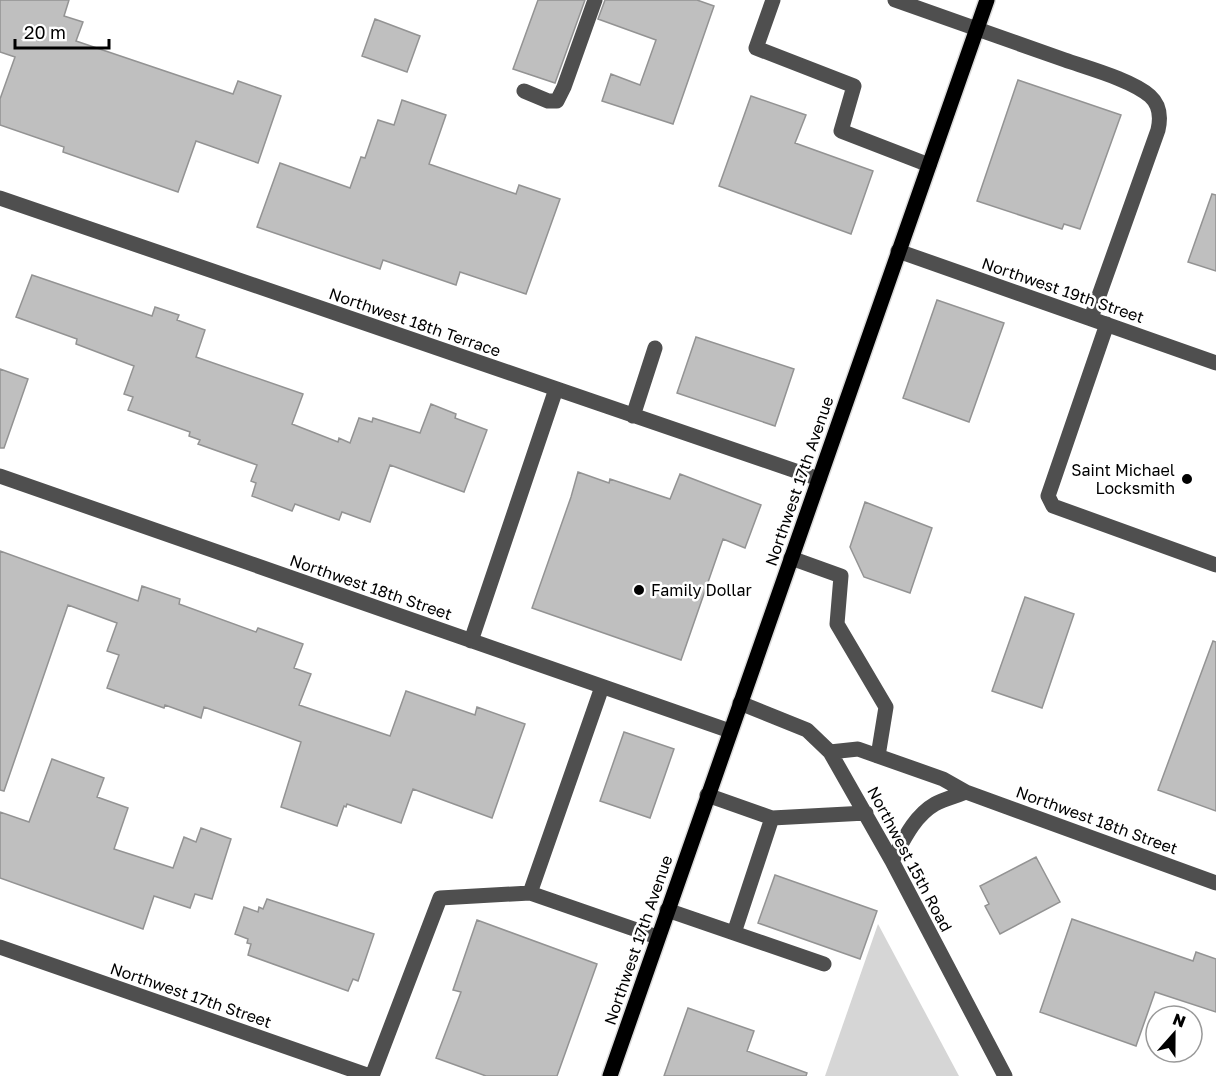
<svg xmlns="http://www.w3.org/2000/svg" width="1216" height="1076" font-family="'Golos Text',sans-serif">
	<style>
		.green { fill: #d6d6d6 }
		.building { fill: #bfbfbf; stroke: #939393; stroke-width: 1.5 }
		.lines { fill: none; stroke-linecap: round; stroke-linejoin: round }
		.major-casing { stroke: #dbdbdb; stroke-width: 18 }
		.minor { stroke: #4f4f4f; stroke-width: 15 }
		.major { stroke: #000; stroke-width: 15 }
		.poi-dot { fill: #000; stroke: #fff; stroke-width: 2 }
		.labels { text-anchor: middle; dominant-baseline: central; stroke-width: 5; stroke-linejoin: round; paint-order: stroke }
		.street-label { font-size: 16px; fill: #000; stroke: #fff }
		.poi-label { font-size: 16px; fill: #000; stroke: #fff; text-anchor: end }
	</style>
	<rect width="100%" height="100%" fill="#fff"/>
	<!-- green -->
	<path class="green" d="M878,924L959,1076H825Z"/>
	<!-- building -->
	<path class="building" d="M0,0H69L64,16L83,22L76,41L233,94L238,81L281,96L258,163L196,141L178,192L63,152L64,147L0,125V99L15,57L0,52Z
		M538,0H585L555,83L513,69Z
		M605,0H697L714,6L673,124L602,101L611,74L640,85L656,40L598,19Z
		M375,19L420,36L407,72L362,56Z
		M1018,80L1121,115L1080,229L1064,224L1062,229L977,201Z
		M751,96L806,115L795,143L873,171L851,234L719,186Z
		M402,100L446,115L429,164L516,194L519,185L560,199L526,294L460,272L456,285L383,260L380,269L257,227L280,163L350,188L361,157L365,158L378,120L394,125Z
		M1212,194L1216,195V271L1188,262Z
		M32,275L152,316L155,307L179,315L177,320L205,330L196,357L303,394L292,424L338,442L339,438L350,443L359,418L372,422L373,418L420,433L431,404L456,414L455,418L487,430L464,492L390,465L370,522L342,512L339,520L295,504L292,511L252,496L256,483L251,481L257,465L198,444L200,440L189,436L190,432L128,410L133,397L124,394L134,366L76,344L77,339L16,317Z
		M937,300L1004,323L969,422L903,398Z
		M696,337L794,369L775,426L677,393Z
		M0,369L28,379L4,448H0Z
		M578,472L609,483L610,479L670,499L680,474L761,505L745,548L723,539L681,660L532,608L571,497Z
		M865,502L932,528L910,593L864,577L850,547Z
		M0,551L138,601L142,586L180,599L179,604L256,632L258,628L303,644L294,668L311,674L299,705L390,736L406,691L475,715L477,707L525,724L492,818L413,789L401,823L347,804L346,807L344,806L337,826L281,807L301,742L204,707L201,718L165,705L164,708L107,688L119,655L107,651L117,623L68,605L4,791L0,790Z
		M1025,597L1074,614L1042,708L992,691Z
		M1213,641L1216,642V811L1158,790Z
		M624,732L674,749L650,818L600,801Z
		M52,759L104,778L97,797L128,808L114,849L173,868L184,837L196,842L201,828L231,839L212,899L195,894L190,908L154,896L143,929L0,878V812L29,822Z
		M1036,857L1060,902L1000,934L985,906L989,904L980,886Z
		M775,875L877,911L860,959L758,923Z
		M267,899L374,934L358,981L353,979L348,991L248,955L251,944L247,943L248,939L235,934L244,907L258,912L259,907L263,909Z
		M1072,919L1193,961L1196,952L1216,959V1012L1155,992L1136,1046L1040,1012Z
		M477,920L597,964L557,1076H486L436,1058L461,992L453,990Z
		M688,1008L754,1031L747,1051L807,1073L806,1076H664Z"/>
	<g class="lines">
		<defs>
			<path id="major" d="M610,1076L987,0"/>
		</defs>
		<!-- major casing -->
		<use href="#major" class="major-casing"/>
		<!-- minor -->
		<path class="minor" d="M773,0L756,48L854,86L841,131L929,165
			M895,0C952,20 1008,40 1065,60C1088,68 1132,80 1150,96C1160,105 1161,117 1158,130L1091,318
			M524,91L548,101H557L564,87L595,0
			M0,198L819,479
			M898,251L1216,363
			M1107,324L1048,496L1053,506L1216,565
			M633,416L655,348
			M0,476L730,731
			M791,558L841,576L837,624L886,707L878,756
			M471,641L556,389
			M602,687L530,893L657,937
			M740,703L807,730L830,752L892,861L1005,1076
			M830,752L858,749L943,779L966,792L1216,883
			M707,795L772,818L866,813
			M892,861C903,841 914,816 935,804C944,799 956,796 966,792
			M667,910L824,964
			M734,933L772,818
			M0,947L370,1076
			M372,1076L440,898L530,893"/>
		<!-- major -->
		<use href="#major" class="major"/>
	</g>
	<!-- markers -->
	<g class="poi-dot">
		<circle cx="1187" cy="479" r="6"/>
		<circle cx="639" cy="590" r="6"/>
	</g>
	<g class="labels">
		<!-- street labels -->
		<g class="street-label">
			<text transform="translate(1063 290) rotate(19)">Northwest 19th Street</text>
			<text transform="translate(415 322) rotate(19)">Northwest 18th Terrace</text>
			<text transform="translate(799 481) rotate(-71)">Northwest 17th Avenue</text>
			<text transform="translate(371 587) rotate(19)">Northwest 18th Street</text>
			<text transform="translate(1097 820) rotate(20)">Northwest 18th Street</text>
			<text transform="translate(910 859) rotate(62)">Northwest 15th Road</text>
			<text transform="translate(638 940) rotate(-71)">Northwest 17th Avenue</text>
			<text transform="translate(191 995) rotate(19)">Northwest 17th Street</text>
		</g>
		<!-- poi labels -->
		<g class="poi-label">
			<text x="1175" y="470">Saint Michael<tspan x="1175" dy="18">Locksmith</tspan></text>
			<text x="651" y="590" text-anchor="start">Family Dollar</text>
		</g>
	</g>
	<!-- north arrow -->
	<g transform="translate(1174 1034) rotate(21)"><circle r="28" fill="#ffffff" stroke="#999999" stroke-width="1.5"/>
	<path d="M0-4.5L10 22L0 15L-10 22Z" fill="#000000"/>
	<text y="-9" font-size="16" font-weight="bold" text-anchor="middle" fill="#000000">N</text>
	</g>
	<!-- scale -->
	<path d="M15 39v9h94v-9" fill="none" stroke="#000000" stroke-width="3"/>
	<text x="24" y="39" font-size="18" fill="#000000" stroke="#ffffff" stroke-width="4.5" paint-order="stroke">20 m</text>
</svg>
